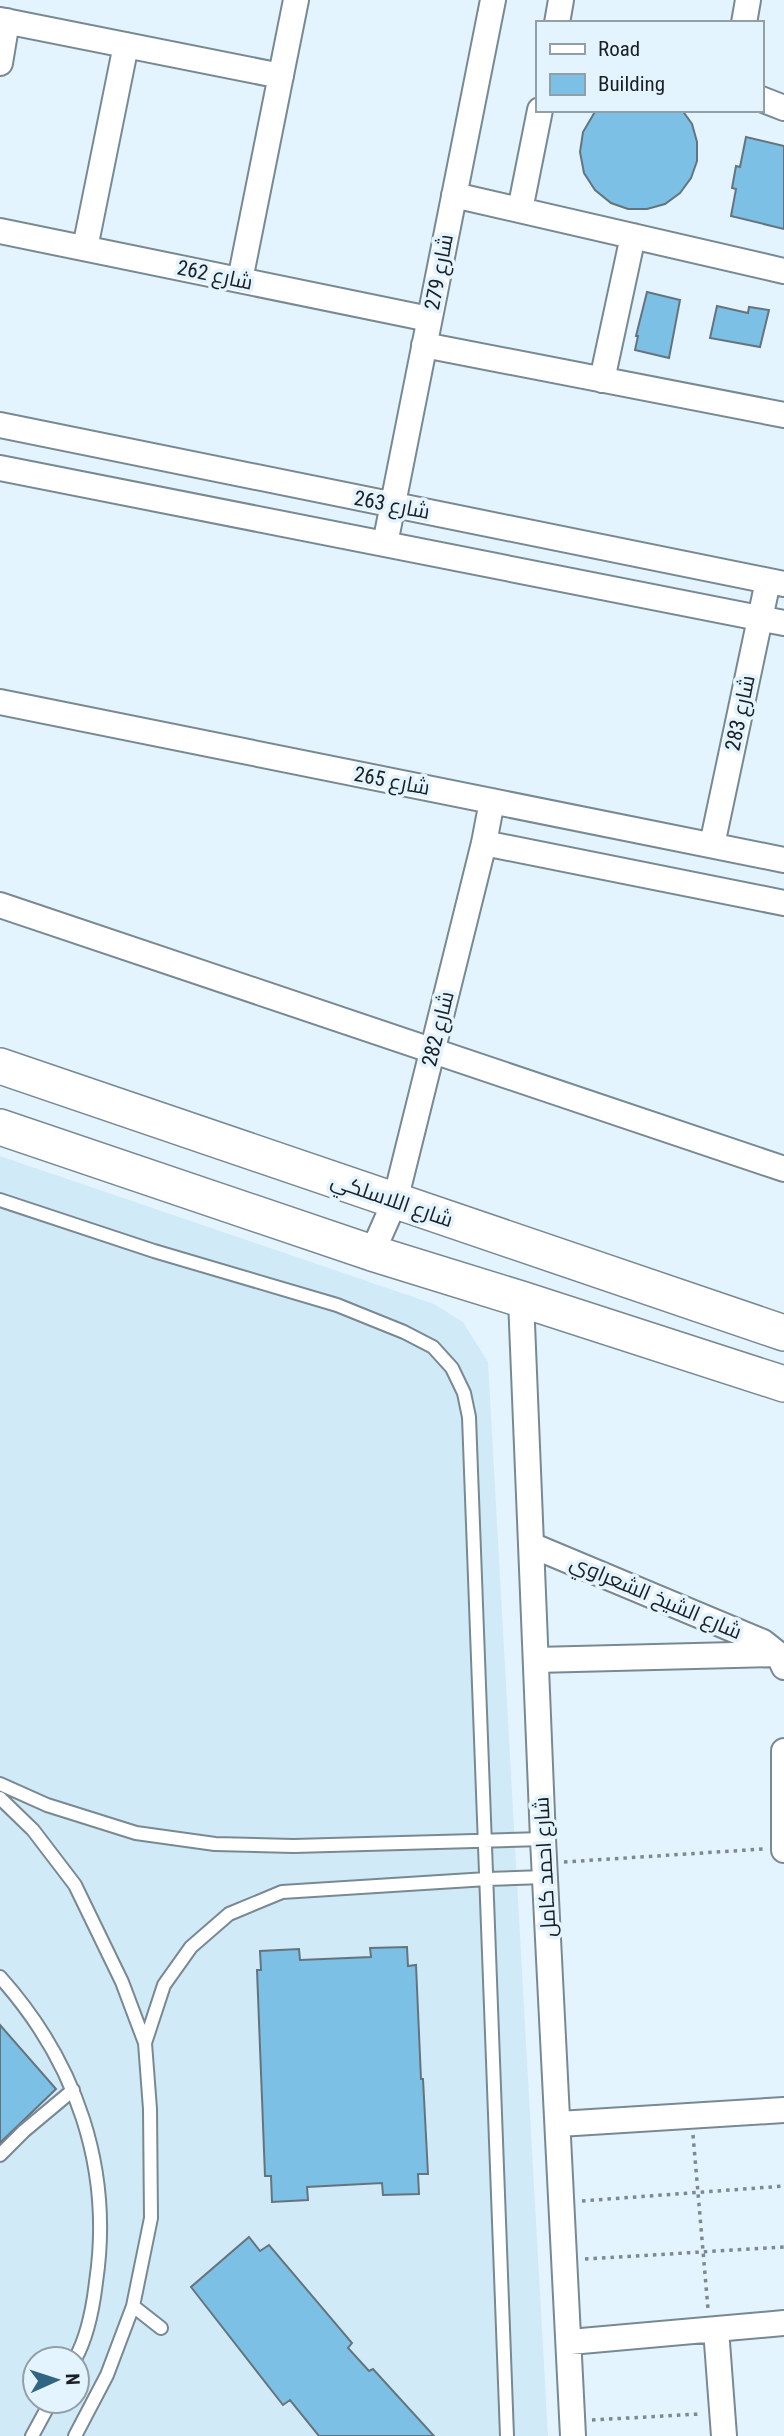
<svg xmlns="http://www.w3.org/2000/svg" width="784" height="2436" font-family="'Roboto Condensed',Cairo,sans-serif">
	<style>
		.built { fill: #d1eaf8; fill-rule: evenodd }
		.building { fill: #7dc0e5; stroke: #65747c; stroke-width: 2 }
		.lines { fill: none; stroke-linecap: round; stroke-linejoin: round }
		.lane-casing { stroke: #798992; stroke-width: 16 }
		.street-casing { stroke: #798992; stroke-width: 28 }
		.secondary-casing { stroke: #798992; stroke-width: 38 }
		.path { stroke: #7d898f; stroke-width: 3.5; stroke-dasharray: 3.5 5; stroke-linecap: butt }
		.lane { stroke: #fff; stroke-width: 12 }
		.street { stroke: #fff; stroke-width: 24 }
		.secondary { stroke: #fff; stroke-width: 35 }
		.labels { text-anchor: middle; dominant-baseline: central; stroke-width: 7; stroke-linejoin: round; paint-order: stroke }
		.street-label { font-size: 21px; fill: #191f22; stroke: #e3f4fe }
	</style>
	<rect width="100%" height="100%" fill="#e3f4fe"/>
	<!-- built -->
	<path class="built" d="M0,1156L434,1304L463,1322L488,1362L548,2436H0ZM35,2359H77V2401H35Z"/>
	<!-- building -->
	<path class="building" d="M596,110H682L692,124L697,142V161L691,178L680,193L665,204L647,209H628L611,203L595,190L584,173L580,152L583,132Z
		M746,137L784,146V229L731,216L736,189L732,188L736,166L740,167Z
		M647,292L680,300L669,358L635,350L638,336H636Z
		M717,306L748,313L749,307L769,310L760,347L710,338Z
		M407,1947L408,1966L416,1965L421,2079H423L428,2174H418L419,2194L383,2195L382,2183L307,2187L308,2200L272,2202L271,2176H265L257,1970H261L260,1951L299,1949L300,1960L371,1957L370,1948Z
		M0,2025L56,2089L0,2143Z
		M249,2237L260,2251L269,2245L352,2343L348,2348L369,2371L373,2369L434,2436H319L290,2400L283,2405L191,2287Z"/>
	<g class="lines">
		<defs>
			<path id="lane" d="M0,1200L154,1251L337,1305L404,1332L433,1347L452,1368L464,1393L469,1417L507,2436
				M0,1784L47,1805L136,1833L215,1844L294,1846L543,1839
				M0,1798L33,1830L75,1885L122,1982L145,2043L150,2109L151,2218L133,2306L107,2375L75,2436
				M0,1977C76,2062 113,2168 96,2282C93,2308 88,2336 75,2359
				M145,2043L164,1985L191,1947L229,1914L282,1892L487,1879L545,1877
				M0,2155L24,2131L73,2090
				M133,2306L161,2328
				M32,2436L51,2401"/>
			<path id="street" d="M0,20L281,76
				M557,23L561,0
				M744,23L748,0
				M0,63L7,21
				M761,99L784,108
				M454,195L784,271
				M520,210L540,110
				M0,231L429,319
				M85,248L126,45
				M240,280L296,0
				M424,345L784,415
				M602,380L633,236
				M0,425L784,584
				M0,468L784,623
				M385,544L493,0
				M0,702L784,860
				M484,843L784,903
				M712,845L768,581
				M0,905L784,1169
				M372,1253L395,1201L484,843L492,801
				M521,1299L543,1839L573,2436
				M531,1545L763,1642L778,1654L784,1667
				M536,1660L778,1654
				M784,1751V1850
				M559,2124L784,2110
				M716,2329L724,2436
				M570,2342L784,2323"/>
			<path id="secondary" d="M0,1066L784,1333
				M0,1127L372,1253L521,1299L784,1384"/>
		</defs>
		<!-- lane casing -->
		<use href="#lane" class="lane-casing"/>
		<!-- street casing -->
		<use href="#street" class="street-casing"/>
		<!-- secondary casing -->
		<use href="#secondary" class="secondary-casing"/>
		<!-- path -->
		<path class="path" d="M564,1862L763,1849
			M693,2135L708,2309
			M582,2201L784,2186
			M585,2259L784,2247
			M592,2420L700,2414"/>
		<!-- lane -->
		<use href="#lane" class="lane"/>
		<!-- street -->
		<use href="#street" class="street"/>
		<!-- secondary -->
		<use href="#secondary" class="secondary"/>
	</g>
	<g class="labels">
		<!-- street labels -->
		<g class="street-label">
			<text transform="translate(439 272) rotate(-79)">شارع 279</text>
			<text transform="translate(215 275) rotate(12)">شارع 262</text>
			<text transform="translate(392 505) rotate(11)">شارع 263</text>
			<text transform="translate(740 713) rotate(-78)">شارع 283</text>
			<text transform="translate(392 781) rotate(11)">شارع 265</text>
			<text transform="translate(438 1029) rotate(-76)">شارع 282</text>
			<text transform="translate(392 1200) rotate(19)">شارع اللاسلكي</text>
			<text transform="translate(656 1597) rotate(23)">شارع الشيخ الشعراوي</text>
			<text transform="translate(545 1867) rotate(-93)">شارع احمد كامل</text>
		</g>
	</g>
	<!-- legend -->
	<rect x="536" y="21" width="228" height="91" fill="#e3f4fe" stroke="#929fa6" stroke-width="2"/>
	<rect x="550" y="44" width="35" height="10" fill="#ffffff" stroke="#929fa6" stroke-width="2"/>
	<text x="598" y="56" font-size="21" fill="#191f22">Road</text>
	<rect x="550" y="74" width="35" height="21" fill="#7dc0e5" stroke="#929fa6" stroke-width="2"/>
	<text x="598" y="91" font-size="21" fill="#191f22">Building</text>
	<!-- north arrow -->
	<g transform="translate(56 2380) rotate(87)"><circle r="33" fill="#e3f4fe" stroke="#929fa6" stroke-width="2"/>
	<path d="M0-5L12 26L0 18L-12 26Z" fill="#316682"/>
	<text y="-10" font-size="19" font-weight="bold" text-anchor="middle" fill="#191f22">N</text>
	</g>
</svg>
